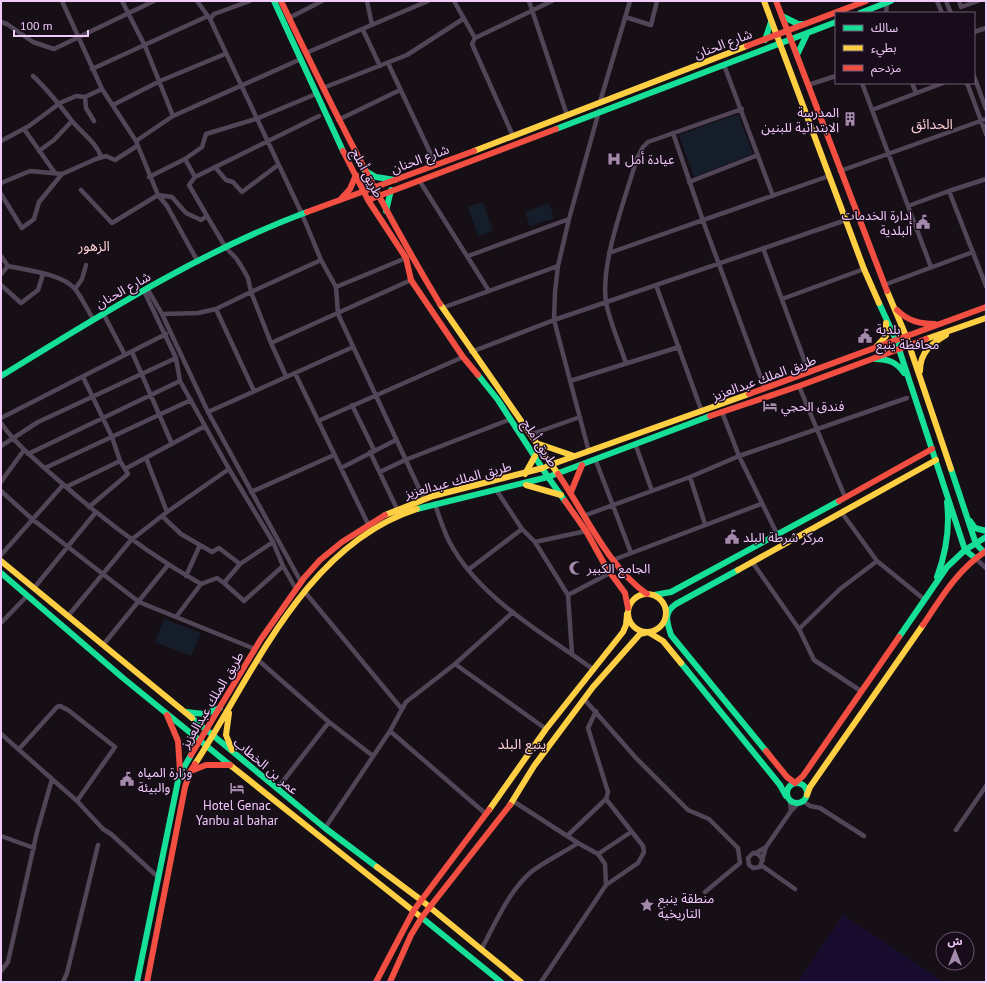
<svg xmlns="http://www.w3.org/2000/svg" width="987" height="983" font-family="'PT Sans','Noto Sans Arabic',sans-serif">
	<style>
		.green { fill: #151d2a }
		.water { fill: #190d2f }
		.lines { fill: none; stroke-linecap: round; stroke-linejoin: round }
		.street { stroke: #524557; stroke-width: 4.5 }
		.fast { stroke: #16e098; stroke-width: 6 }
		.slow { stroke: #ffcf43; stroke-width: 6 }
		.jam { stroke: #f24e42; stroke-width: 6 }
		.labels { text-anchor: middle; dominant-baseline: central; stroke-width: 3; stroke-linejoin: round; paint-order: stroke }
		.street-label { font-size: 13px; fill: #f0cbf9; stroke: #180c1a }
		.poi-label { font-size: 13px; fill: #f0cbf9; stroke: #180c1a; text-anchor: start }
		.neighbourhood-label { font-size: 14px; fill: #f9cfcd; stroke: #180c1a }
	</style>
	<rect width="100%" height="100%" fill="#161016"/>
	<!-- green -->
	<path class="green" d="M738,114L753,154L694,177L679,135Z
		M483,202L493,231L478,236L468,207Z
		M549,203L554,218L530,226L525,212Z
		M164,619L201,633L191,656L155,642Z"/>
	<!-- water -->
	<path class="water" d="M843,915L944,982H798Z"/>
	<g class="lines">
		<!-- street -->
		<path class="street" d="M62,1L102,89L136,141L158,195L167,206L198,262
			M122,1L145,46L173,116
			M197,1L210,19L302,214L321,260L336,287L338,314L424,499
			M367,1L372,25
			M454,1L475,38
			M529,1L567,115
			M937,1L942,13
			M946,1L951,13
			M959,1L961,7L978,1
			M886,13L887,3
			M625,17L651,25L657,1
			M289,18L322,1
			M210,19L214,14L250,1
			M1,22L7,24L33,42L54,49L154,1
			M363,30L380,66
			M974,32L986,28
			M306,53L428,1
			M388,63L436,165
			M724,65L773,196
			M92,69L208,16
			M33,76C49,91 59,104 72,121C82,133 97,143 101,157
			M974,76L986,109
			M862,83L872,110L943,83
			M912,83L916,93
			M967,83L986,134
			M808,85L836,76
			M323,88L407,55L463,19
			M85,97L86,108L94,121
			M600,102L630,1
			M113,105L160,81L225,54
			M872,110L908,206
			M338,120L400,90
			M24,129L55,173
			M673,133L703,221L765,389
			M513,136L472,44L475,38L552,1
			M1,141L29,126L60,103L76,96L85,97L102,89
			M136,141L173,116L301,59
			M39,151L54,140L72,121
			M215,167L226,180L233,182L242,192L278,165
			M840,171L986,119
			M149,177L185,159
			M195,177L319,116
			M986,179L949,191L986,286
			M419,180L489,291
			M689,182L758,155
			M1,183L30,171L62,174
			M81,190L112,223L158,195L172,197L186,213L201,220L207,216L226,248L236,258L243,269L248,278L251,292L216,309L254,391
			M1,194L22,228L34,219L39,202L62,174L96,159L106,156L115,160L137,146
			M207,216L189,185L195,177L185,159L202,147L206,134L256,119L316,94
			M763,248L809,373
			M609,253L829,176
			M1,256L8,266C26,270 63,274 75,289C82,298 87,309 93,319
			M468,256L569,219
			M931,267L908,206L949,191
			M1,274L8,266
			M1,285L21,303L38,290L43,274
			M656,285L702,412
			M884,285L973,252
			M336,287L406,258
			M147,288L162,314L208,412L301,582
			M75,289L82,279L86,265
			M144,291L176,358L180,381L229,469L273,542L283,566L296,589
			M782,299L864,269
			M442,308L558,266
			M103,313L125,355
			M162,314L198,313L216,309
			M271,343L411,280
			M132,352L172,444
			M471,352L554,320L846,220
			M626,363C620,345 609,320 606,302C600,262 626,197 637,158L643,147L648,142L742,109
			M295,373L368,524
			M286,376L271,343L251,292L321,260
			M83,377L112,437L120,461L128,474L89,507
			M570,381L679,347
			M799,386L845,497
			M352,405L374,450
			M208,412L353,347
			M722,412L739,456L783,546
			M1,418L166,334
			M318,421L463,357
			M1,423C16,445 37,461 57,479C102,519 148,554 201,584
			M532,434L580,417
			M1,446L38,422L176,358
			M636,446L652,491
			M370,452L397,509
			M589,452L554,320L555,292L558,266L569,219L599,111
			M28,454L180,381
			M146,458L167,512
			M596,461L631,553
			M45,468L191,400
			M341,468L396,440
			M125,469L205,426
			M380,472L405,460L511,419
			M690,477L705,524
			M1,482L24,450
			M66,487L120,461
			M1,491L32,519L139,602L255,649
			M497,491L522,529
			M251,492L334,455
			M435,504C439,516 443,529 449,541C479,599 544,633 594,670
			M842,513L877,561L925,600
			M586,515L690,477L739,456L907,398
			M162,516L181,534L212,552L219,548L240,564
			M273,542L240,564L224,583L244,601L283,566
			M535,542L568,595
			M1,555L63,485
			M975,558L986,568
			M613,560L761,504
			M753,563L799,629L814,660L861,691
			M468,570L522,529L535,542L586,531
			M186,576L200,545
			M34,588L96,512
			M304,591L401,708
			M68,616L131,540L167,512L229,469
			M176,617L201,584L217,578L224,583
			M1,623L27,596
			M799,629L840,589L877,561
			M103,645L168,565
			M572,654L568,595L610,573
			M258,660L329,722L373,756
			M455,664L546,729
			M584,699L636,758L688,810L709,819L738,848L740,863L705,892
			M390,731L486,814
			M1,734L77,801L103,829L111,834L159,878
			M19,749L57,707L60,706L68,710L115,747L77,801
			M277,789L329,722
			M513,801L578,843L598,854L605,864L606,885L541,982
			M790,801L791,811L799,803
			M803,801L810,806L820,808L864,836
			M325,828L390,731L406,702L455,664L513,612
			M956,830L986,786
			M1,836L34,848
			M567,836L606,799L608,792L588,728L596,711
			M766,847L791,811
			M756,853L766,847L760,867L753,868L749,865L748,858L753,853L758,854L763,860
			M598,854L631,832
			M761,865L795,889
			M606,885L638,863L644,852L643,846L606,799
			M481,950C495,924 508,892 531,872C545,861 563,853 578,843
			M1,971L8,962L37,832L52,779
			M63,982L67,973L98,845"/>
		<!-- fast -->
		<path class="fast" d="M274,1L343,151
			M860,13L891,1
			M782,16L798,24H804
			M765,40L771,22
			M797,55L807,34
			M556,129L836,22
			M364,170L376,177L395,180
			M386,211L391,190
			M879,303L896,340L965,550L975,558
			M875,359C888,359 897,362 904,373
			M478,375L498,400L548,477L710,416
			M1,376C99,316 199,252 307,212
			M951,469L976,544L984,552
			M417,509L548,477L565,501
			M970,521L975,528L986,531
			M738,570L676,604C663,613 667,622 671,635L766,751
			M1,573L123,678L230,765
			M937,577C946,553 950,528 947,502
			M654,595L671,592L839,501
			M899,637L947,567L965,550L986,537
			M681,663L780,785L786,796
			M186,712L204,714L220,708
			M192,718L325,828L377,867
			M787 793a10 10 0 1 1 20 0a10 10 0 1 1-20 0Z
			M421,917L501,982
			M137,982L179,776L191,755"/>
		<!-- slow -->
		<path class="slow" d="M764,1L864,269L879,303
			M474,151L747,46
			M887,291L906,336L951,469
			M440,304L558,474
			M926,339L986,318
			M877,346L886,336V323
			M920,371C920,352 931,344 946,335
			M539,444L574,456
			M547,466L749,394
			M525,474L535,456
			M526,485L561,495
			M385,515L433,496L543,468
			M1,561L192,718
			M738,570L936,460
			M628 613a19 19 0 1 1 38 0a19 19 0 1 1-38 0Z
			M229,713L226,735L232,750
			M195,764C254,673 305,545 417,509
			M230,765L421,917
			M807,795L810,787L923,625
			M510,805L534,766L593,687L640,634L648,632L663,641L681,663
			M489,810L546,729L623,632L626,625L627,614
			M377,867L421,900L521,982"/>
		<!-- jam -->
		<path class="jam" d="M281,1C330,104 381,206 440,304
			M776,1L887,291
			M747,46L866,1
			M343,151L368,200L406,258L411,280L463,357L478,375
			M340,200L350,189L356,175
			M368,200L556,129
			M307,212L474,151
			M897,310C908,321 920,324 935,324
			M749,394L986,307
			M710,416L799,386L926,339
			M558,474C585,513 608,567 647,594
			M571,492L582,465
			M565,501L586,531L606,567L625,593L628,608
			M839,501L932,449
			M923,625C941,598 958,569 986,551
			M167,715L178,741L180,771
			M766,751L787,777L795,783L803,776L899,637
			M191,755L261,639L304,578L320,560L342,542L385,515
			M191,771L206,765H230
			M147,982L185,787L190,772L195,764
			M376,982L414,910L489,810
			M390,982L411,935L422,917L510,805"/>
	</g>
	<!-- icons -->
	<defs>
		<symbol id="building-bare" viewBox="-9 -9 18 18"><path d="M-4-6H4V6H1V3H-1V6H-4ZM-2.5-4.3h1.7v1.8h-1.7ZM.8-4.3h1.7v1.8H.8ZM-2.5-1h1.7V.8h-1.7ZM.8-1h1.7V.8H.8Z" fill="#a48aaa" stroke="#180c1a" stroke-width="2.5" paint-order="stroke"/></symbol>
		<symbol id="hospital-bare" viewBox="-9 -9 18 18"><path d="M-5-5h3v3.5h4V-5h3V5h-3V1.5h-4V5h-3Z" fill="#a48aaa" stroke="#180c1a" stroke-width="2.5" paint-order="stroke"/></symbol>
		<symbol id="civic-bare" viewBox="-9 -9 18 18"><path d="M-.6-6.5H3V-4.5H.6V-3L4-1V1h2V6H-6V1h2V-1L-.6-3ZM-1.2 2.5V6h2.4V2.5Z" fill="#a48aaa" stroke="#180c1a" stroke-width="2.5" paint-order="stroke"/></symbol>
		<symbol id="hotel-bare" viewBox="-9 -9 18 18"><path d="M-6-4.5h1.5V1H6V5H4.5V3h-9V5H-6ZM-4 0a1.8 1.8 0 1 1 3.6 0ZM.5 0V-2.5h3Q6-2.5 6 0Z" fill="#a48aaa" stroke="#180c1a" stroke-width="2.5" paint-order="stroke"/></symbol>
		<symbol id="mosque-bare" viewBox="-9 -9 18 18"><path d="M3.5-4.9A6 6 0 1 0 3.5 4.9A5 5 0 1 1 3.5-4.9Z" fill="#a48aaa" stroke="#180c1a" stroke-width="2.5" paint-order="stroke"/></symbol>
		<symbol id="sight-bare" viewBox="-9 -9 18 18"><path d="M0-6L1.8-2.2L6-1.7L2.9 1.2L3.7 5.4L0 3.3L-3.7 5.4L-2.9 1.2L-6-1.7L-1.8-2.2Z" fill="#a48aaa" stroke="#180c1a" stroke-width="2.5" paint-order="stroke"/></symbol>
	</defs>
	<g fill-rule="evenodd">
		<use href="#building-bare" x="840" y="109" width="20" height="20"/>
		<use href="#hospital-bare" x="604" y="149" width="20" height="20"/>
		<use href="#civic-bare" x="913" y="212" width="20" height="20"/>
		<use href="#civic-bare" x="855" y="326" width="20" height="20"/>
		<use href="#hotel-bare" x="760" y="396" width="20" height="20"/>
		<use href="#civic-bare" x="722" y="527" width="20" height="20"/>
		<use href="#mosque-bare" x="566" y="558" width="20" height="20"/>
		<use href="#civic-bare" x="117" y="769" width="20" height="20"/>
		<use href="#hotel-bare" x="227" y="778" width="20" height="20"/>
		<use href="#sight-bare" x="637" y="895" width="20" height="20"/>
	</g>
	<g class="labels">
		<!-- street labels -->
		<g class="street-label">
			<text transform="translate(723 44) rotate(-21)">شارع الحنان</text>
			<text transform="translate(420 159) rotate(-20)">شارع الحنان</text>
			<text transform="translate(367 173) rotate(62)">طريق أملج</text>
			<text transform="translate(123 290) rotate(-29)">شارع الحنان</text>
			<text transform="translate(764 378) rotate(-20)">طريق الملك عبدالعزيز</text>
			<text transform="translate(540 443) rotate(57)">طريق أملج</text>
			<text transform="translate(458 480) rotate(-15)">طريق الملك عبدالعزيز</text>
			<text transform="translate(212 700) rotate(-59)">طريق الملك عبدالعزيز</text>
			<text transform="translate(266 766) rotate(40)">عمر بن الخطاب</text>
		</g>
		<!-- poi labels -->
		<g class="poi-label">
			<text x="839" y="112" text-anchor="end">المدرسة<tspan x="839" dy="15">الابتدائية للبنين</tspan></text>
			<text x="625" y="159">عيادة أمل</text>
			<text x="912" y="215" text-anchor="end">إدارة الخدمات<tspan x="912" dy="15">البلدية</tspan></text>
			<text x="876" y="329">بلدية<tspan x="876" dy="15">محافظة ينبع</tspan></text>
			<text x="781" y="406">فندق الحجي</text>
			<text x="743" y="537">مركز شرطة البلد</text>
			<text x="587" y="568">الجامع الكبير</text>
			<text x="138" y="772">وزارة المياه<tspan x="138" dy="15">والبيئة</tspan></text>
			<text x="237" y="805" text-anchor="middle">Hotel Genac<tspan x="237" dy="15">Yanbu al bahar</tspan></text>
			<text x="658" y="898">منطقة ينبع<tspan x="658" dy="15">التاريخية</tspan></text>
		</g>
		<!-- neighbourhood labels -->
		<g class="neighbourhood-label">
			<text x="932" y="124">الحدائق</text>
			<text x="94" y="246">الزهور</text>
			<text x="522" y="744">ينبع البلد</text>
		</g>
	</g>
	<!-- border -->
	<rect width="987" height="983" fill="none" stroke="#f0cbf9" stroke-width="4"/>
	<!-- legend -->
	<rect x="835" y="12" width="140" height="72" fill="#180c1a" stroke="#6e5873"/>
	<rect x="843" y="25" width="20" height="6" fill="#16e098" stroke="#6e5873"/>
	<text x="871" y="32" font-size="12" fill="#f0cbf9">سالك</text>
	<rect x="843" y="45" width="20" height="6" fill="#ffcf43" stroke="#6e5873"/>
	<text x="871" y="52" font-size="12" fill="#f0cbf9">بطيء</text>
	<rect x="843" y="65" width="20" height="6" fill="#f24e42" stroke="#6e5873"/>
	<text x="871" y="72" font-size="12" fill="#f0cbf9">مزدحم</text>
	<!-- north arrow -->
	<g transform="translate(955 951)"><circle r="19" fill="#180c1a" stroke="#6e5873"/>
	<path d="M0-3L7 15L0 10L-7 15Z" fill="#a48aaa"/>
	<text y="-6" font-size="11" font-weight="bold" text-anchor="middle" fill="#f0cbf9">ش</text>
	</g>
	<!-- scale -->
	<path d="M14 30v6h74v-6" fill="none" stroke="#f0cbf9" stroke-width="2"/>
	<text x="20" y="30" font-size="12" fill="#f0cbf9" stroke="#180c1a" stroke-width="3" paint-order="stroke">100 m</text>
</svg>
